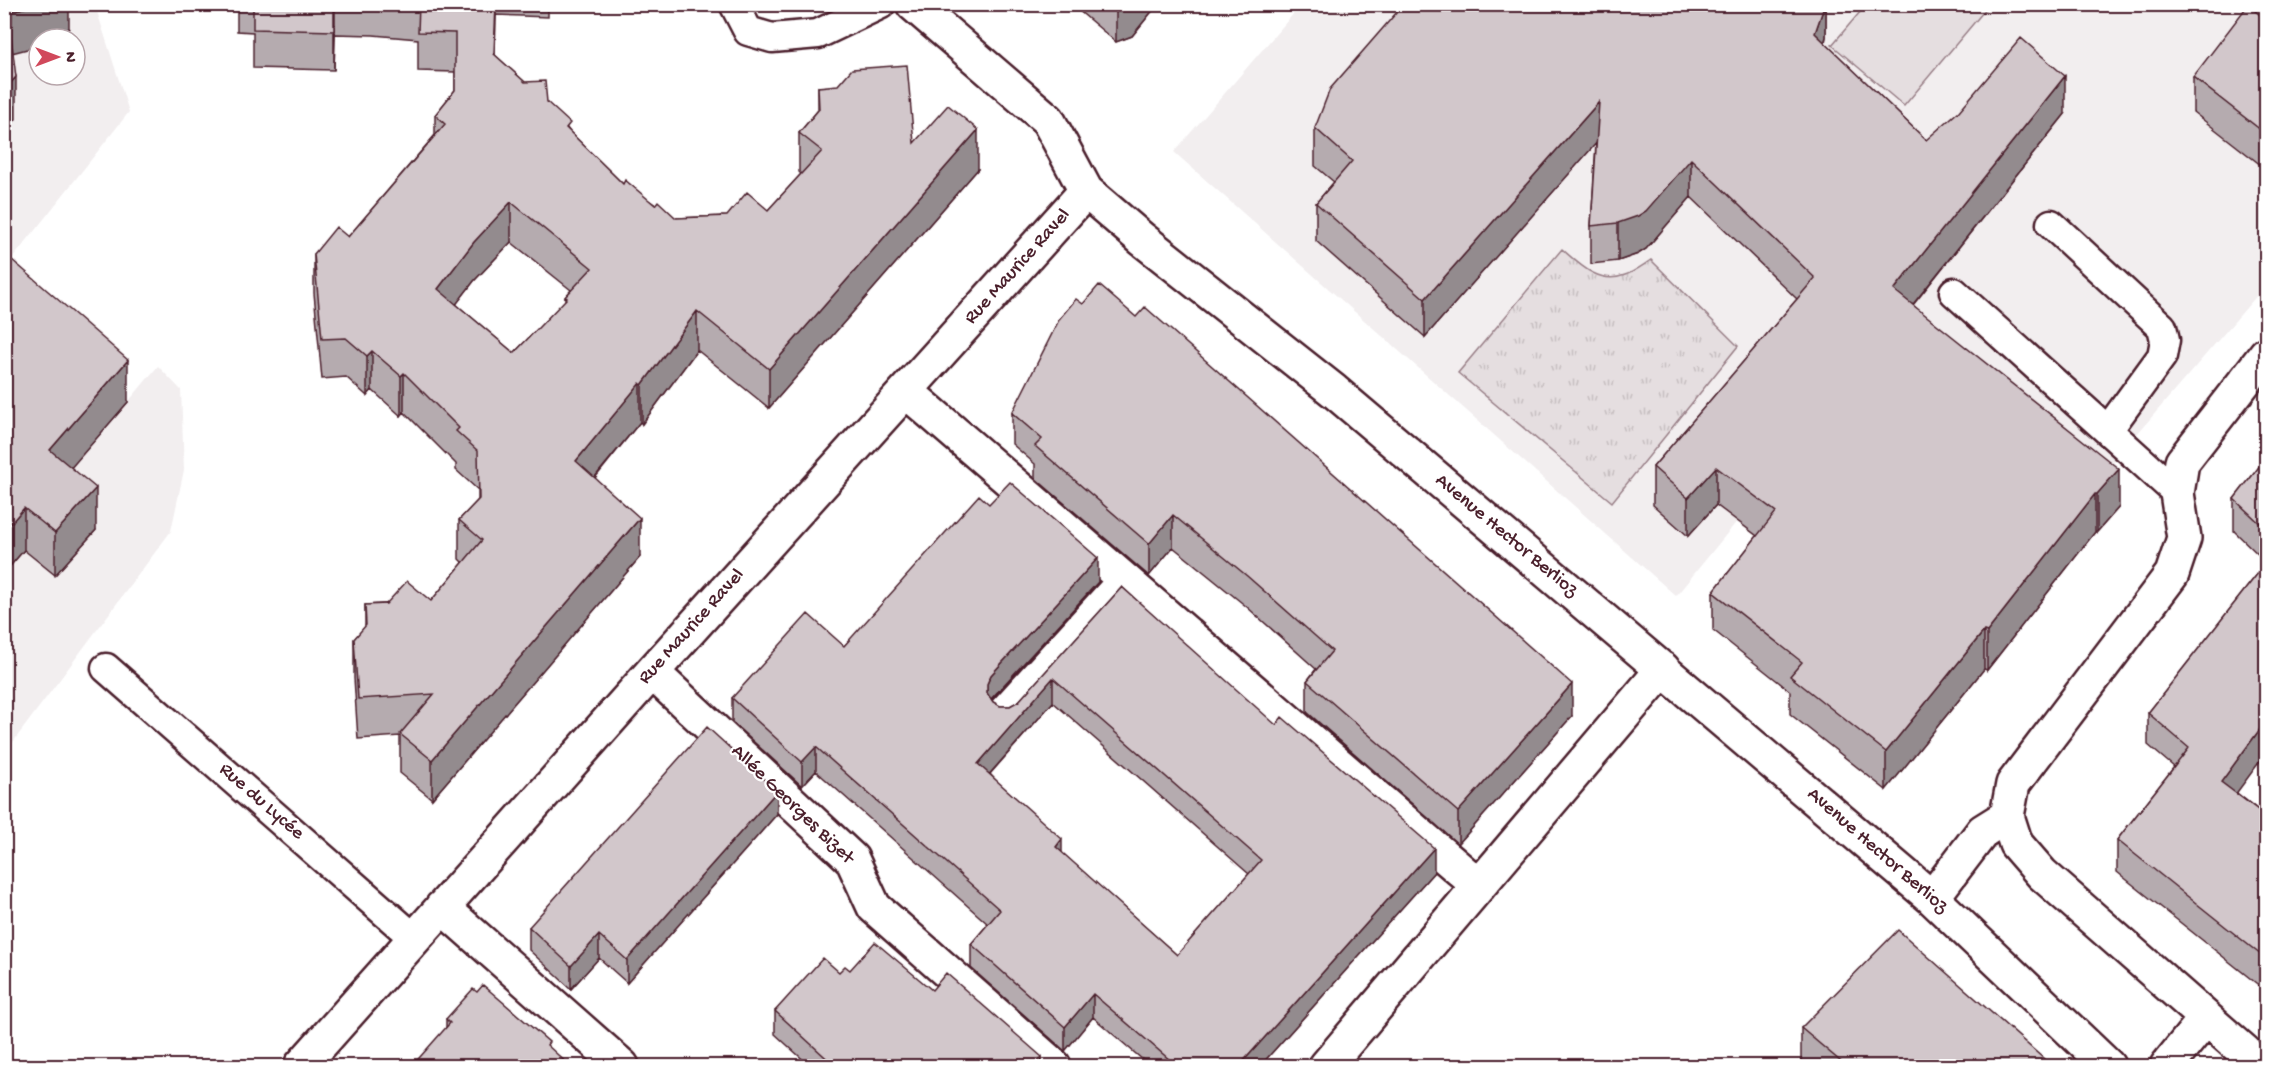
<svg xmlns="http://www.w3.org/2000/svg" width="2271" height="1071" font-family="'Gochi Hand',sans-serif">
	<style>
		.built { fill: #f2eeef; fill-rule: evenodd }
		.grass { fill: url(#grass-tufts); stroke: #987e86; stroke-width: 1.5 }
		.pitch { fill: #e5dee0; stroke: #987e86; stroke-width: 1.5 }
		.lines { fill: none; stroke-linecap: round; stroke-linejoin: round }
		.lane-casing { stroke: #4a1f2b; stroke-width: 33 }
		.street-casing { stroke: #4a1f2b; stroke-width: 38 }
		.lane { stroke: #fff; stroke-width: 28 }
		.street { stroke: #fff; stroke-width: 33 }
		.wall { fill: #b5abaf; stroke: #4a1f2b; stroke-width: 1.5; fill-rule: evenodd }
		.shaded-wall { fill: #938b8e; stroke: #4a1f2b; stroke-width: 1.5 }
		.building { fill: #d2c7cb; stroke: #4a1f2b; stroke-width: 1.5; fill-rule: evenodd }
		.labels { text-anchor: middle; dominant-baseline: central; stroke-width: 4.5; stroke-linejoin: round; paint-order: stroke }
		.street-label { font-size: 20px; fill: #4a1f2b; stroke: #fff }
	</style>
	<defs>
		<pattern id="grass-tufts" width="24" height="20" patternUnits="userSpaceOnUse" patternTransform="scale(1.5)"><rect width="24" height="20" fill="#e5dee0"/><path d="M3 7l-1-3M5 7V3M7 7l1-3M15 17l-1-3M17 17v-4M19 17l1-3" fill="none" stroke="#c6bec0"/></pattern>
	</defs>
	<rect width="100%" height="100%" fill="#fff"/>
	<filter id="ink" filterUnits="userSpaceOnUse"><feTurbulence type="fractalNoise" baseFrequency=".0167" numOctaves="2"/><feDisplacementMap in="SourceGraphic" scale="12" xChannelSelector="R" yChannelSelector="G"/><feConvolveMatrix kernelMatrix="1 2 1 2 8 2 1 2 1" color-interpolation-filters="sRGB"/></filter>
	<g filter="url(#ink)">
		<!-- built -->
		<path class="built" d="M5,5H95L129,112L5,268ZM39,39H75V75H39Z
			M1301,5H2232L2266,32V285L2092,486L1893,330L1676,596L1174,152Z
			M5,294L128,402L158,366L181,390L184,470L171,531L10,746L5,741Z"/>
		<!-- grass -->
		<path class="grass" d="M1562,249C1580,265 1599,285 1625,275C1634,272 1643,265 1651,260L1738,346L1612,502L1458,373Z"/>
		<!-- pitch -->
		<path class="pitch" d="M1866,5V4L1989,5L1904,106L1832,45Z"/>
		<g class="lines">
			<defs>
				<path id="lane" d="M734,4L748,31L772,38L818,34L881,4
					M2051,224L2162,327L2165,340L2162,356L2108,430
					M1954,292L2177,493
					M106,668L414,938"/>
				<path id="street" d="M913,4L1048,120L1086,191L1142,239L1334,391L1932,898L2108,1066
					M906,391L1479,886
					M652,672L852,859L874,907L1054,1066
					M1005,712L1125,580
					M1932,898L1983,831L2007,816
					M442,907L622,1066
					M2245,1052L2042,874L2016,844L2007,816L2013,784L2172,574L2184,538L2177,493L2182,462L2266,354
					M301,1066L652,672L1086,191
					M1326,1066L1663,669
					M2167,1066L2206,1018"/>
			</defs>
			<!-- lane casing -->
			<use href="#lane" class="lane-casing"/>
			<!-- street casing -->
			<use href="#street" class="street-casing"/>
			<!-- lane -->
			<use href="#lane" class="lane"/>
			<!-- street -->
			<use href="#street" class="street"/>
		</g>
		<!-- wall -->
		<path class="wall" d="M200,4H548V17L496,15L495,55L547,102L570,132L623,184L676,218L727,216L768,210L801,174L799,172V133L818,110V87L914,143L978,169L769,408L697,350L642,424L640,422L595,478L640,557L432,799L400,773V736L358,739L354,678V639L365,627V605L431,601L463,563L459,559V520L478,500V490L456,470V464L404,412L401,416L372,390L367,396L346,377L322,379L314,293V254L348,237L435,135V115L455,90V72L418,71V39L373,35L335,34L334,70L253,68V32L237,31V10L200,8ZM511,242L571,290L565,297V301L514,353L456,304L474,281Z
			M1071,4H1158L1132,36L1116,42Z
			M1826,4V37L1825,43L1926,140L2065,114L1913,305L2119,507L2097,532H2095L1987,670L1984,669L1886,790L1790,714V691L1713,630V592L1757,536L1716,505L1688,536L1653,505V467L1797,299L1691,197L1646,249L1638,254L1618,261L1591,264V226L1596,143L1425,337L1316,241V203L1334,182L1315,166V128Z
			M2266,20V169L2193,112V77Z
			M4,253L128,402L71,467L96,530L55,575L24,550L4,573Z
			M1012,413L1572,716L1458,844L1307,712V681L1316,669L1247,607L1173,547L1149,576L1035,478V464L1012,444Z
			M2266,458V562L2234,531V499Z
			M989,504L1098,582L991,699L993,702L1000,706H1010L1019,701L1122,587L1434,872L1260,1066H1150L1093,1017L1065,1051L971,968V944L988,924L816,771L802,786L732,722V698L844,646ZM1053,702L1249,874L1177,955L1062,853L990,774Z
			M2266,563L2237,793L2266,816V991L2117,872V840L2174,767L2148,745V713Z
			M777,814L627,983L599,958L571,989L529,950V927Z
			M850,970L932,990L1042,1066H810L775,1034V1011L839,972Z
			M446,1019L549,1042L446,1028Z
			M1801,1028L2052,1066H1801Z"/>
		<!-- shaded-wall -->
		<path class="shaded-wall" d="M38,4H69V28L62,39H39V46L8,54V12Z
			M335,4V34L334,70V31Z
			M496,4L494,93V54Z
			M1116,4H1158L1132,36L1116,42Z
			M1825,4H1826V37L1815,71V33Z
			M2065,76V114L1894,328V290Z
			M16,77V119L4,132V90Z
			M1599,102V140L1425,337V299Z
			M978,130V169L769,408V369Z
			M1691,159V197L1646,249L1638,254L1618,261V223Z
			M511,202V242L474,281L438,328V289L474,242Z
			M697,311V350L642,424V385Z
			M372,351V390L367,396V356Z
			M128,360V402L50,492V450Z
			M404,373V412L401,416V376Z
			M640,383V422L576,500V461Z
			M1716,467V505L1688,536V498Z
			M2119,469V507L2097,532V494Z
			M96,488V530L55,575V533Z
			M2095,494V532L1987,670V632Z
			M24,508V550L4,573V531Z
			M1173,515V547L1149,576V544Z
			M640,518V557L432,799V760Z
			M1098,558V582L991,699L987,707V684L991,675Z
			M1984,631V669L1886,790V752Z
			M1053,678V702L978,787V764Z
			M1572,684V716L1458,844V812Z
			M2266,721V753L2221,814V782Z
			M816,747V771L802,786V762Z
			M777,791V814L627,983V960Z
			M1062,839V863L1056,847Z
			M1434,848V872L1260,1066H1239Z
			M599,935V958L571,989V966Z
			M1093,994V1017L1065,1051V1027Z
			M1042,1057V1066H1036V1064Z"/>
		<!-- building -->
		<path class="building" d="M4,4H38L8,12L16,77L4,90Z
			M253,4H334V31L253,29Z
			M419,4H496L494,54L525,82L545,81L547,102L570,123L566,128L623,184L625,180L655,205L658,201L676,218L727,216L747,192L768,210L822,151L799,133L819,109L818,87L838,85L852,69L907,65L914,143L948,105L978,130L769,369L697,311L642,385L640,383L576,461L640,518L432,760L400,734L434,694L358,699L354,639L366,625L365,605L386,604L407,581L431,601L482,540L459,520L479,499L478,451L456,431L459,428L404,373L401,376L372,351L367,356L346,338L322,339L314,254L336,227L348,237L445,124L435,115L455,90V33L418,32ZM511,202L592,268L565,297L567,298L514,353L438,289L474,242Z
			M1404,4H1825L1815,33L1926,140L1959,111L2021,38L2065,76L1894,290L2119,469L2097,494H2095L1987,632L1984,631L1886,752L1790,676L1802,662L1713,592L1776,512L1716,467L1688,498L1653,467L1815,278L1691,159L1646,211L1638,216L1618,223L1591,226L1599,102L1425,299L1316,203L1352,161L1315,128L1330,89Z
			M2248,5L2266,20V134L2193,77Z
			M4,253L128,360L50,450L96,488L55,533L24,508L4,531Z
			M1099,285L1136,317L1145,307L1572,684L1458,812L1307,681L1332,651L1247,576L1173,515L1149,544L1035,446L1042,439L1012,413L1060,318L1076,299L1083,304Z
			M2266,458V529L2234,499Z
			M1010,482L1098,558L991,675L987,684V693L993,702L1000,706H1010L1019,701L1122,587L1276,725L1282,717L1434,848L1239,1066H1177L1093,994L1065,1027L971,944L1000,910L816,747L802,762L732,698L808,614L844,646L979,495L989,504ZM1053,678L1261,860L1177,955L1056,847L1062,839L978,764Z
			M2266,563V721L2221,782L2266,816V959L2117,840L2189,748L2148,713Z
			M707,727L777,791L627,960L599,935L571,966L529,927Z
			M1898,930L2052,1066H1846L1801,1028Z
			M875,942L932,990L946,973L1042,1057L1036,1064L1039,1066H835L775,1011L823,958L839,972L845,966L850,970Z
			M483,985L549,1042L547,1045L570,1066H412L450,1023L446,1019L473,989L477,992Z"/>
	</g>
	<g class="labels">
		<!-- street labels -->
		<g class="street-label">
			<text transform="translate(1018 267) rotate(-48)">Rue Maurice Ravel</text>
			<text transform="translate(1506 536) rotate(40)">Avenue Hector Berlioz</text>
			<text transform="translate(692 627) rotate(-48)">Rue Maurice Ravel</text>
			<text transform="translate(261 802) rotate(41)">Rue du Lycée</text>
			<text transform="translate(792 805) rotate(44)">Allée Georges Bizet</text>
			<text transform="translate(1877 851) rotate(41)">Avenue Hector Berlioz</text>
		</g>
	</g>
	<!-- margin -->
	<rect width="2271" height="1071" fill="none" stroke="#fff" stroke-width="24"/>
	<rect x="12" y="12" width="2247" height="1047" fill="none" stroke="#4a1f2b" stroke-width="2" filter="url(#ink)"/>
	<!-- north arrow -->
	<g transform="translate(57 57) rotate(90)"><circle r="28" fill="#ffffff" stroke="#b7a5aa" stroke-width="1.5"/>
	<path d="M0-4.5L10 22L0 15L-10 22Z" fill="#d1495b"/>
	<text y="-9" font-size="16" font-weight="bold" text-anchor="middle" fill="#4a1f2b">N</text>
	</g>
</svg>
